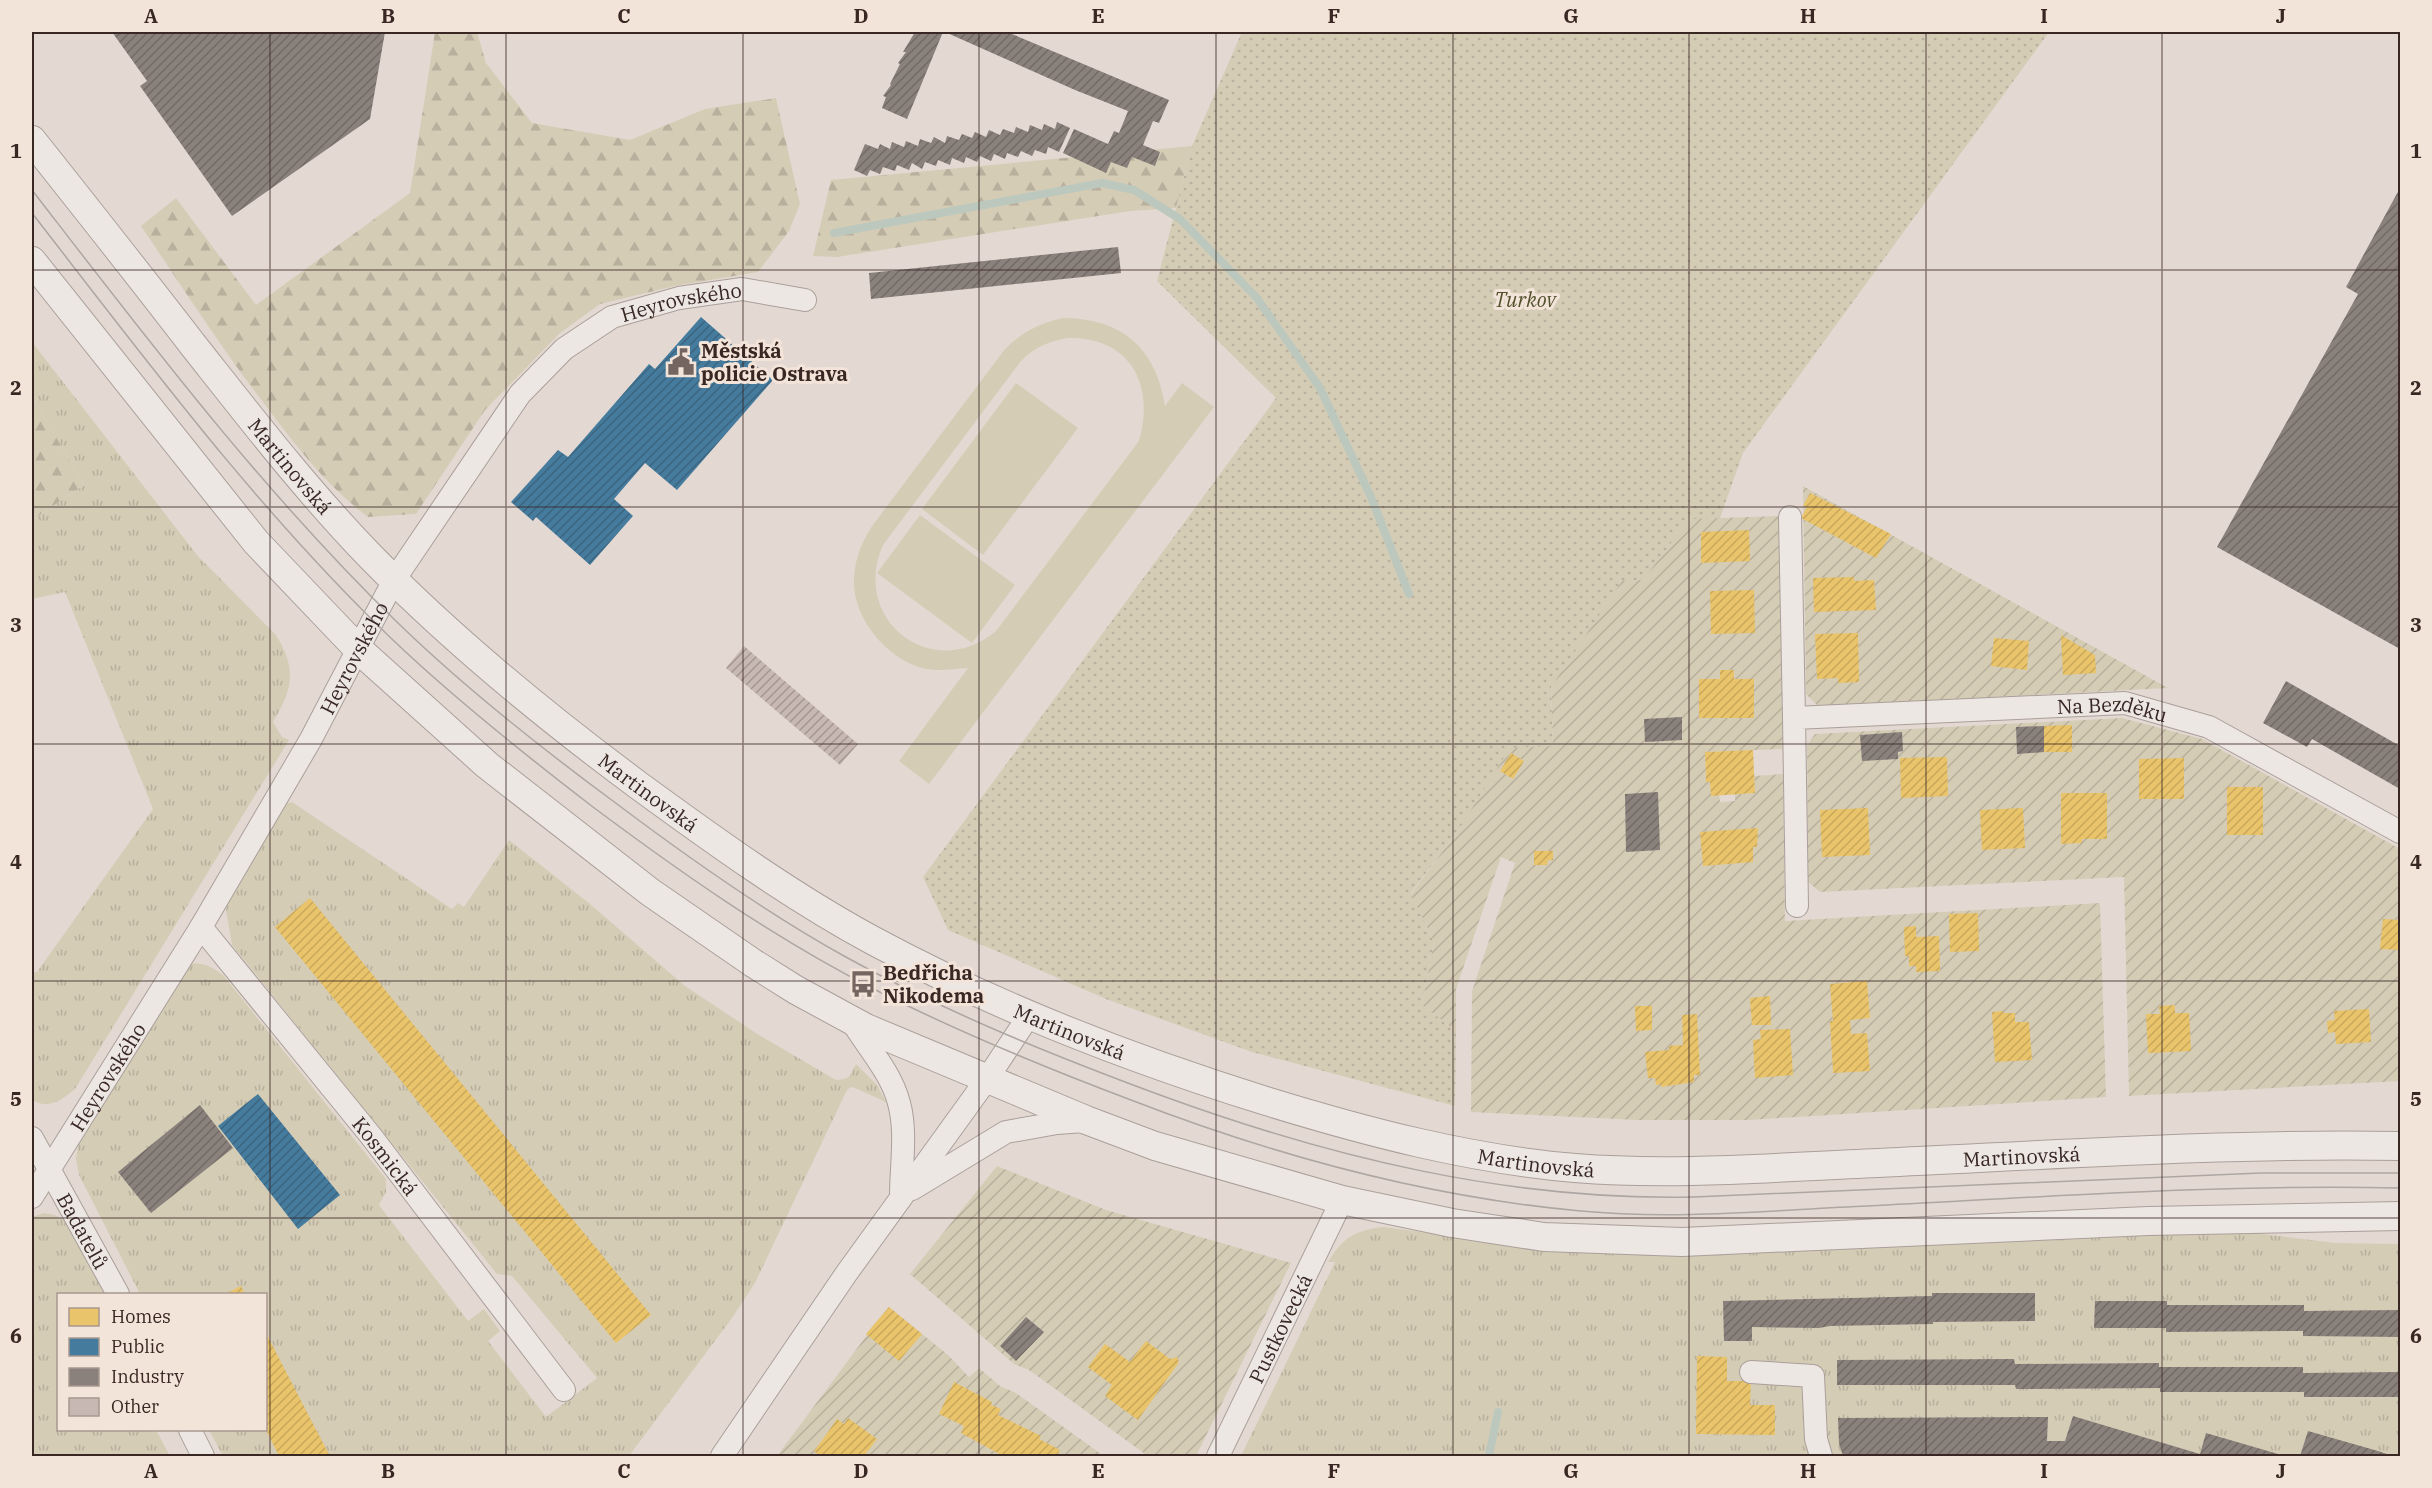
<svg xmlns="http://www.w3.org/2000/svg" width="2432" height="1488" font-family="'IBM Plex Serif',serif">
	<style>
		.grass { fill: url(#grass-tufts) }
		.forest { fill: url(#forest-firs) }
		.park { fill: url(#park-dots) }
		.garden { fill: url(#garden-furrows) }
		.pitch { fill: #d5ccb6; fill-rule: evenodd }
		.homes { fill: url(#homes-hatch) }
		.public { fill: url(#public-hatch) }
		.industry { fill: url(#industry-hatch) }
		.lines { fill: none; stroke-linecap: round; stroke-linejoin: round }
		.stream { stroke: #bcc8bd; stroke-width: 8 }
		.building { fill: url(#building-hatch) }
		.minor-casing { stroke: #aa9f9a; stroke-width: 24 }
		.tertiary-casing { stroke: #aa9f9a; stroke-width: 30 }
		.minor { stroke: #ece7e3; stroke-width: 22 }
		.tertiary { stroke: #ece7e3; stroke-width: 28 }
		.tram { stroke: #ada6a2; stroke-width: 1.5 }
		.grid { fill: none; stroke: #382722; stroke-width: 1.5; stroke-opacity: 0.55 }
		.labels { text-anchor: middle; dominant-baseline: central; stroke-width: 6; stroke-linejoin: round; paint-order: stroke }
		.park-label { font-size: 20px; font-style: italic; fill: #53512b; stroke: #f3e4da }
		.street-label { font-size: 20px; fill: #382722; stroke: #f3e4da }
		.poi-label { font-size: 20px; font-weight: bold; fill: #382722; stroke: #f3e4da; text-anchor: start }
		.neatline { fill: none; stroke: #382722; stroke-width: 2 }
		.grid-label { font-size: 20px; text-anchor: middle; font-weight: bold; fill: #382722 }
	</style>
	<defs>
		<pattern id="grass-tufts" width="24" height="20" patternUnits="userSpaceOnUse" patternTransform="scale(1.5)"><rect width="24" height="20" fill="#d5ccb6"/><path d="M3 7l-1-3M5 7V3M7 7l1-3M15 17l-1-3M17 17v-4M19 17l1-3" fill="none" stroke="#b8af9c"/></pattern>
		<pattern id="forest-firs" width="22" height="20" patternUnits="userSpaceOnUse" patternTransform="scale(1.5)"><rect width="22" height="20" fill="#d5ccb6"/><path d="M5 1l3.5 6h-7zM16 11l3.5 6h-7z" fill="#b8af9c"/></pattern>
		<pattern id="park-dots" width="8" height="8" patternUnits="userSpaceOnUse" patternTransform="scale(1.5)"><rect width="8" height="8" fill="#d5ccb6"/><path d="M2 2h.1M6 6h.1" fill="none" stroke="#b8af9c" stroke-width="1.8" stroke-linecap="round"/></pattern>
		<pattern id="garden-furrows" width="10" height="10" patternUnits="userSpaceOnUse" patternTransform="scale(1.5)"><rect width="10" height="10" fill="#d5ccb6"/><path d="M-1 1l2-2M0 10L10 0M9 11l2-2" fill="none" stroke="#b8af9c"/></pattern>
		<pattern id="homes-hatch" width="6" height="6" patternUnits="userSpaceOnUse" patternTransform="scale(1.5)"><rect width="6" height="6" fill="#e9c46a"/><path d="M-1 1l2-2M0 6l6-6M5 7l2-2" fill="none" stroke="#c9a85c"/></pattern>
		<pattern id="public-hatch" width="6" height="6" patternUnits="userSpaceOnUse" patternTransform="scale(1.5)"><rect width="6" height="6" fill="#457b9d"/><path d="M-1 1l2-2M0 6l6-6M5 7l2-2" fill="none" stroke="#3b6580"/></pattern>
		<pattern id="industry-hatch" width="6" height="6" patternUnits="userSpaceOnUse" patternTransform="scale(1.5)"><rect width="6" height="6" fill="#8a817c"/><path d="M-1 1l2-2M0 6l6-6M5 7l2-2" fill="none" stroke="#726a65"/></pattern>
		<pattern id="building-hatch" width="6" height="6" patternUnits="userSpaceOnUse" patternTransform="scale(1.5)"><rect width="6" height="6" fill="#c7b8b3"/><path d="M-1 1l2-2M0 6l6-6M5 7l2-2" fill="none" stroke="#a39691"/></pattern>
	</defs>
	<rect width="100%" height="100%" fill="#e4d9d2"/>
	<!-- grass -->
	<path class="grass" d="M32,342L197,555L276,635C297,669 293,689 273,722L282,737L289,740L75,1089C61,1100 50,1110 32,1100V972H37L153,809L65,592L32,599V520L84,485L32,396Z
		M292,802L452,909L458,903L464,907L509,840L590,904L685,986L759,1035L836,1080C852,1079 849,1076 856,1064L877,1085L886,1102L855,1088L851,1087L847,1090L755,1283L732,1318L629,1456H223L209,1430H266V1294H140L79,1175L76,1159L79,1140L186,965C202,961 210,966 223,975L386,1179V1192L379,1205L468,1321L484,1309L500,1331L488,1341L546,1417L597,1378L512,1276L497,1274L232,945L226,910L232,882L278,806Z
		M44,1213L55,1215L76,1227L110,1294H58V1430H156L170,1456H32V1217Z
		M1384,1227L1575,1253L1713,1255L2238,1231L2336,1243L2400,1244V1456H1241L1335,1262H1328C1343,1237 1356,1230 1384,1227Z"/>
	<!-- forest -->
	<path class="forest" d="M435,32H477L486,63L532,123L630,140L705,109L776,98L800,204L789,231L758,272L675,286L600,304L560,333L485,410L416,514L368,517C329,488 298,449 269,410C223,351 183,288 141,226L176,198L256,305L410,193Z
		M1192,146L1176,208L1130,211L837,257L813,256L831,180Z
		M32,396L84,485L32,520Z"/>
	<!-- park -->
	<path class="park" d="M1242,32H2049L1743,453L1720,518L1689,520L1643,580L1568,665L1551,687L1553,746L1459,829L1411,893L1434,941L1422,1005L1456,1031L1455,1106L1252,1052L1106,999L948,930L923,877L1276,398L1157,281L1192,146Z"/>
	<!-- garden -->
	<path class="garden" d="M1803,486L2168,688L1818,706L1806,694Z
		M1779,516L1783,749L1705,752L1706,782H1710L1719,795L1720,802L1735,801V794L1755,793L1754,776L1783,774L1785,921L2100,903L2106,1097L1749,1120H1637L1471,1112L1472,991L1515,863L1501,857L1456,989V1031L1422,1005L1434,941L1411,894L1459,829L1510,748L1553,746L1551,687L1622,581L1643,580L1689,519Z
		M2122,718L2202,739L2400,849V1081L2129,1096L2124,877L1820,892L1808,882L1807,746L1815,734Z
		M997,1166L1106,1210L1291,1263L1196,1456H1148L1029,1370L1014,1364L910,1274Z
		M889,1307L948,1355L969,1377L979,1368L1000,1386L1016,1393L1104,1456H777L867,1335L866,1334Z"/>
	<!-- pitch -->
	<path class="pitch" d="M1063,318C1122,318 1156,348 1165,406L1182,383L1214,407L929,784L899,761L968,668C952,669 937,672 922,668C885,657 852,617 854,578C855,558 862,542 872,526L1005,349C1022,332 1040,323 1063,318ZM1068,338C1131,337 1155,385 1139,441L996,631C932,684 850,620 883,545L1021,361C1035,347 1049,341 1068,338Z
		M1016,383L1078,428L983,555L922,509Z
		M920,515L1015,585L972,643L877,573Z"/>
	<!-- homes -->
	<path class="homes" d="M1810,493L1891,534L1876,558L1801,518L1807,507L1803,506Z
		M1749,530L1750,561L1701,563V532Z
		M1854,577V581L1874,580L1876,610L1814,612L1813,578Z
		M1754,590L1755,633L1711,634L1710,591Z
		M1858,633L1859,682L1838,683V678L1817,679L1815,634Z
		M2061,635L2095,655L2096,673L2063,675Z
		M1994,638L2029,641L2027,670L1991,666Z
		M1720,670H1734V679H1754V718H1699V679H1720Z
		M2072,725V752H2044V726Z
		M1753,750L1755,793L1711,796L1710,782H1706L1705,752Z
		M1511,753L1524,761L1513,779L1500,771Z
		M1947,757L1948,796L1901,798L1900,758Z
		M2184,758V799H2139V759Z
		M2227,787H2263V835H2227Z
		M2061,793H2107V839H2082V843L2061,844Z
		M1868,808L1870,855L1822,857L1820,810Z
		M2023,808L2025,848L1982,850L1980,810Z
		M1758,828L1757,847H1753V862L1703,866L1700,832Z
		M1534,851H1553V860H1548L1547,865H1534Z
		M310,898L651,1315L616,1343L275,927Z
		M1978,913L1979,951L1950,952L1949,914Z
		M2383,919L2400,920V950L2380,949Z
		M1916,926V937L1939,936L1940,971L1916,972V966H1909V956H1905L1904,927Z
		M1867,981L1870,1018L1850,1020L1851,1034L1867,1033L1870,1071L1833,1073L1830,1021H1833L1830,984Z
		M1770,996L1771,1025H1752L1750,998Z
		M2175,1005V1013H2189L2191,1051L2148,1053L2146,1014H2160L2159,1006Z
		M1635,1006H1652V1030L1636,1031Z
		M2369,1009L2371,1042L2336,1044L2335,1032L2328,1033L2327,1021L2335,1020L2334,1011Z
		M2003,1011V1013H2015V1022H2029L2032,1060L1995,1062L1992,1012Z
		M1697,1014L1700,1075H1694V1082L1661,1087V1084L1656,1085L1655,1078H1648L1645,1052L1669,1050V1046L1683,1045L1682,1015Z
		M1790,1029L1793,1075L1755,1078L1753,1040L1761,1039L1760,1030Z
		M241,1286L245,1294H225Z
		M889,1307L922,1334L899,1361L866,1334Z
		M266,1333L312,1422L330,1456H279L266,1430Z
		M1146,1341L1170,1359L1177,1357L1179,1362L1138,1420L1105,1396L1112,1385L1088,1367L1105,1344L1130,1362Z
		M1697,1356L1727,1357V1381H1751L1750,1405H1775V1435L1696,1434Z
		M954,1382L992,1402L991,1405L1001,1409L998,1415L1041,1436L1039,1439L1060,1450L1057,1456H1003L961,1433L964,1426L939,1414Z
		M848,1418L877,1439L864,1456H820L814,1451L823,1439L837,1419L844,1424Z"/>
	<!-- public -->
	<path class="public" d="M701,317L773,380L677,490L645,463L614,499L633,516L590,565L536,517L533,521L511,502L558,450L568,457L649,364L655,369Z
		M258,1094L340,1195L298,1229L218,1126Z"/>
	<!-- industry -->
	<path class="industry" d="M112,32H385L370,119L232,216L140,86L147,81Z
		M915,32H943L907,119L882,108L886,97L883,96L891,85L890,84L900,64L898,63L906,52H903Z
		M945,32H1007L1169,100L1159,123L1153,121L1143,145L1160,152L1155,166L1132,157L1127,168L1111,162L1106,173L1063,153L1074,129L1108,144L1114,131L1119,133L1128,111L1075,90Z
		M1057,122L1070,128L1059,152L1048,147L1046,154L1035,150L1032,156L1021,151L1018,157L1007,153L1005,159L994,154L991,161L980,156L977,162L966,157L964,163L952,158L950,165L938,160L936,166L925,162L922,169L912,163L909,170L897,165L895,171L883,167L880,174L870,170L867,176L854,170L865,144L878,149L880,144L890,149L892,142L904,147L906,141L918,146L920,139L931,143L934,137L945,143L947,136L959,140L962,134L972,138L975,132L986,137L989,130L1000,135L1003,129L1014,133L1016,127L1028,132L1030,125L1042,130L1044,124L1055,129Z
		M2400,188V649L2217,547L2358,294L2346,287Z
		M1118,247L1121,273L871,299L869,273Z
		M2286,681L2400,746V789L2312,739L2307,747L2263,723Z
		M1682,717V740L1645,742L1644,719Z
		M2044,726V752L2017,754L2016,727Z
		M1902,732L1903,751L1898,752V759L1862,761L1860,735Z
		M1658,792L1660,850L1626,852L1625,794Z
		M200,1105L233,1148L151,1213L118,1172Z
		M1932,1293H2035V1321L1933,1322V1324L1830,1326L1819,1328L1752,1327V1341H1724L1723,1301L1932,1296Z
		M2095,1301H2167V1305H2304V1311L2400,1310V1337L2303,1336V1331L2166,1332V1328H2094Z
		M1026,1317L1044,1332L1016,1361L1000,1346Z
		M2014,1359L2015,1364L2159,1363V1367H2303V1373L2400,1372V1397H2304V1392H2160V1388L2016,1389L2015,1385H1837V1360Z
		M2073,1416L2200,1454L2206,1433L2285,1456H1843L1839,1444L1838,1418L2048,1417L2047,1441H2065Z
		M2308,1431L2378,1451L2393,1456H2300Z"/>
	<g class="lines">
		<!-- stream -->
		<path class="stream" d="M834,233L1102,183L1134,190L1180,219L1256,297L1320,388L1371,497L1409,594
			M1489,1456L1498,1412"/>
	</g>
	<!-- building -->
	<path class="building" d="M744,646L858,744L840,765L726,668Z"/>
	<g class="lines">
		<defs>
			<g id="minor">
				<path d="M1790,517L1794,718"/>
				<path id="s1" d="M1797,906L1794,718L2125,703L2209,727L2400,832"/>
				<path id="s2" d="M201,927L371,1136L564,1390"/>
				<path d="M851,1020C867,1047 891,1072 899,1103C907,1132 901,1166 901,1196"/>
				<path id="s3" d="M32,1138L118,1294"/>
				<path d="M912,1189L1006,1132L1057,1123L1084,1121"/>
				<path id="s4" d="M32,1197L201,927L311,739L394,580L520,394L564,349L612,317L679,298L742,289L805,300"/>
				<path d="M1751,1372L1813,1376L1816,1439L1821,1456"/>
				<path d="M190,1430L203,1456"/>
				<path d="M722,1456L846,1274L987,1079L1030,1014"/>
				<path id="s5" d="M1218,1456L1342,1200"/>
			</g>
			<g id="tertiary">
				<path id="s6" d="M32,140C86,208 140,276 193,345C250,417 306,490 370,556C454,642 546,717 642,788C716,842 791,896 872,940C996,1007 1131,1059 1266,1101C1367,1132 1469,1159 1575,1168C1675,1176 1777,1167 1878,1163C2052,1155 2226,1143 2400,1146"/>
				<path d="M32,261L256,542L358,649L487,765L650,892L753,963L796,990L866,1028L1086,1120L1155,1146L1342,1200L1452,1223L1544,1237L1682,1242L2148,1221L2400,1216"/>
			</g>
		</defs>
		<!-- minor casing -->
		<use href="#minor" class="minor-casing"/>
		<!-- tertiary casing -->
		<use href="#tertiary" class="tertiary-casing"/>
		<!-- minor -->
		<use href="#minor" class="minor"/>
		<!-- tertiary -->
		<use href="#tertiary" class="tertiary"/>
		<!-- tram -->
		<path class="tram" d="M32,190C148,340 262,491 398,623C466,689 541,748 617,804C690,859 765,912 844,956C945,1012 1052,1055 1160,1095C1332,1158 1510,1201 1694,1197L2261,1173H2400
			M32,213C146,360 259,512 394,641C456,700 524,754 593,807C680,872 771,936 868,986C953,1030 1041,1066 1131,1100C1276,1156 1425,1197 1581,1211C1676,1220 1773,1210 1868,1206C2045,1197 2223,1184 2400,1188"/>
	</g>
	<!-- grid -->
	<path class="grid" d="M270,32V1456M506,32V1456M743,32V1456M979,32V1456M1216,32V1456M1453,32V1456M1689,32V1456M1926,32V1456M2162,32V1456M32,270H2400M32,507H2400M32,744H2400M32,981H2400M32,1218H2400"/>
	<!-- icons -->
	<defs>
		<symbol id="civic-bare" viewBox="-9 -9 18 18"><path d="M-.6-6.5H3V-4.5H.6V-3L4-1V1h2V6H-6V1h2V-1L-.6-3ZM-1.2 2.5V6h2.4V2.5Z" fill="#746560" stroke="#f3e4da" stroke-width="2.5" paint-order="stroke"/></symbol>
		<symbol id="bus-bare" viewBox="-9 -9 18 18"><path d="M-5-6H5V4H4V6H2V4H-2V6H-4V4H-5ZM-3.5-4V0h7V-4ZM-3.5 1.2v1.5H-2V1.2ZM2 1.2v1.5H3.5V1.2Z" fill="#746560" stroke="#f3e4da" stroke-width="2.5" paint-order="stroke"/></symbol>
	</defs>
	<g fill-rule="evenodd">
		<use href="#civic-bare" x="662" y="343" width="38" height="38"/>
		<use href="#bus-bare" x="844" y="965" width="38" height="38"/>
	</g>
	<g class="labels">
		<!-- park labels -->
		<g class="park-label">
			<text x="1525" y="299">Turkov</text>
		</g>
		<!-- street labels -->
		<g class="street-label">
			<text stroke="none"><textPath href="#s4" startOffset="1132">Heyrovského</textPath></text>
			<text stroke="none"><textPath href="#s6" startOffset="416">Martinovská</textPath></text>
			<text stroke="none"><textPath href="#s4" startOffset="628">Heyrovského</textPath></text>
			<text stroke="none"><textPath href="#s1" startOffset="507">Na Bezděku</textPath></text>
			<text stroke="none"><textPath href="#s6" startOffset="902">Martinovská</textPath></text>
			<text stroke="none"><textPath href="#s6" startOffset="1388">Martinovská</textPath></text>
			<text stroke="none"><textPath href="#s4" startOffset="142">Heyrovského</textPath></text>
			<text stroke="none"><textPath href="#s6" startOffset="2360">Martinovská</textPath></text>
			<text stroke="none"><textPath href="#s2" startOffset="294">Kosmická</textPath></text>
			<text stroke="none"><textPath href="#s6" startOffset="1874">Martinovská</textPath></text>
			<text stroke="none"><textPath href="#s3" startOffset="106">Badatelů</textPath></text>
			<text stroke="none"><textPath href="#s5" startOffset="142">Pustkovecká</textPath></text>
		</g>
		<!-- poi labels -->
		<g class="poi-label">
			<text x="701" y="350">Městská<tspan x="701" dy="23">policie Ostrava</tspan></text>
			<text x="883" y="972">Bedřicha<tspan x="883" dy="23">Nikodema</tspan></text>
		</g>
	</g>
	<!-- border -->
	<rect width="2432" height="1488" fill="none" stroke="#f3e4da" stroke-width="66"/>
	<!-- legend -->
	<rect x="57" y="1293" width="210" height="138" fill="#f3e4da" stroke="#a89890" stroke-width="1.5"/>
	<rect x="69" y="1308" width="30" height="18" fill="#e9c46a" stroke="#a89890" stroke-width="1.5"/>
	<text x="111" y="1323" font-size="18" fill="#382722">Homes</text>
	<rect x="69" y="1338" width="30" height="18" fill="#457b9d" stroke="#a89890" stroke-width="1.5"/>
	<text x="111" y="1353" font-size="18" fill="#382722">Public</text>
	<rect x="69" y="1368" width="30" height="18" fill="#8a817c" stroke="#a89890" stroke-width="1.5"/>
	<text x="111" y="1383" font-size="18" fill="#382722">Industry</text>
	<rect x="69" y="1398" width="30" height="18" fill="#c7b8b3" stroke="#a89890" stroke-width="1.5"/>
	<text x="111" y="1413" font-size="18" fill="#382722">Other</text>
	<rect x="33" y="33" width="2366" height="1422" class="neatline"/>
	<g class="grid-label">
		<text x="151" y="23">A</text>
		<text x="388" y="23">B</text>
		<text x="624" y="23">C</text>
		<text x="861" y="23">D</text>
		<text x="1098" y="23">E</text>
		<text x="1334" y="23">F</text>
		<text x="1571" y="23">G</text>
		<text x="1808" y="23">H</text>
		<text x="2044" y="23">I</text>
		<text x="2281" y="23">J</text>
		<text x="16" y="158">1</text>
		<text x="2416" y="158">1</text>
		<text x="16" y="395">2</text>
		<text x="2416" y="395">2</text>
		<text x="16" y="632">3</text>
		<text x="2416" y="632">3</text>
		<text x="16" y="869">4</text>
		<text x="2416" y="869">4</text>
		<text x="16" y="1106">5</text>
		<text x="2416" y="1106">5</text>
		<text x="16" y="1343">6</text>
		<text x="2416" y="1343">6</text>
		<text x="151" y="1478">A</text>
		<text x="388" y="1478">B</text>
		<text x="624" y="1478">C</text>
		<text x="861" y="1478">D</text>
		<text x="1098" y="1478">E</text>
		<text x="1334" y="1478">F</text>
		<text x="1571" y="1478">G</text>
		<text x="1808" y="1478">H</text>
		<text x="2044" y="1478">I</text>
		<text x="2281" y="1478">J</text>
	</g>
</svg>
